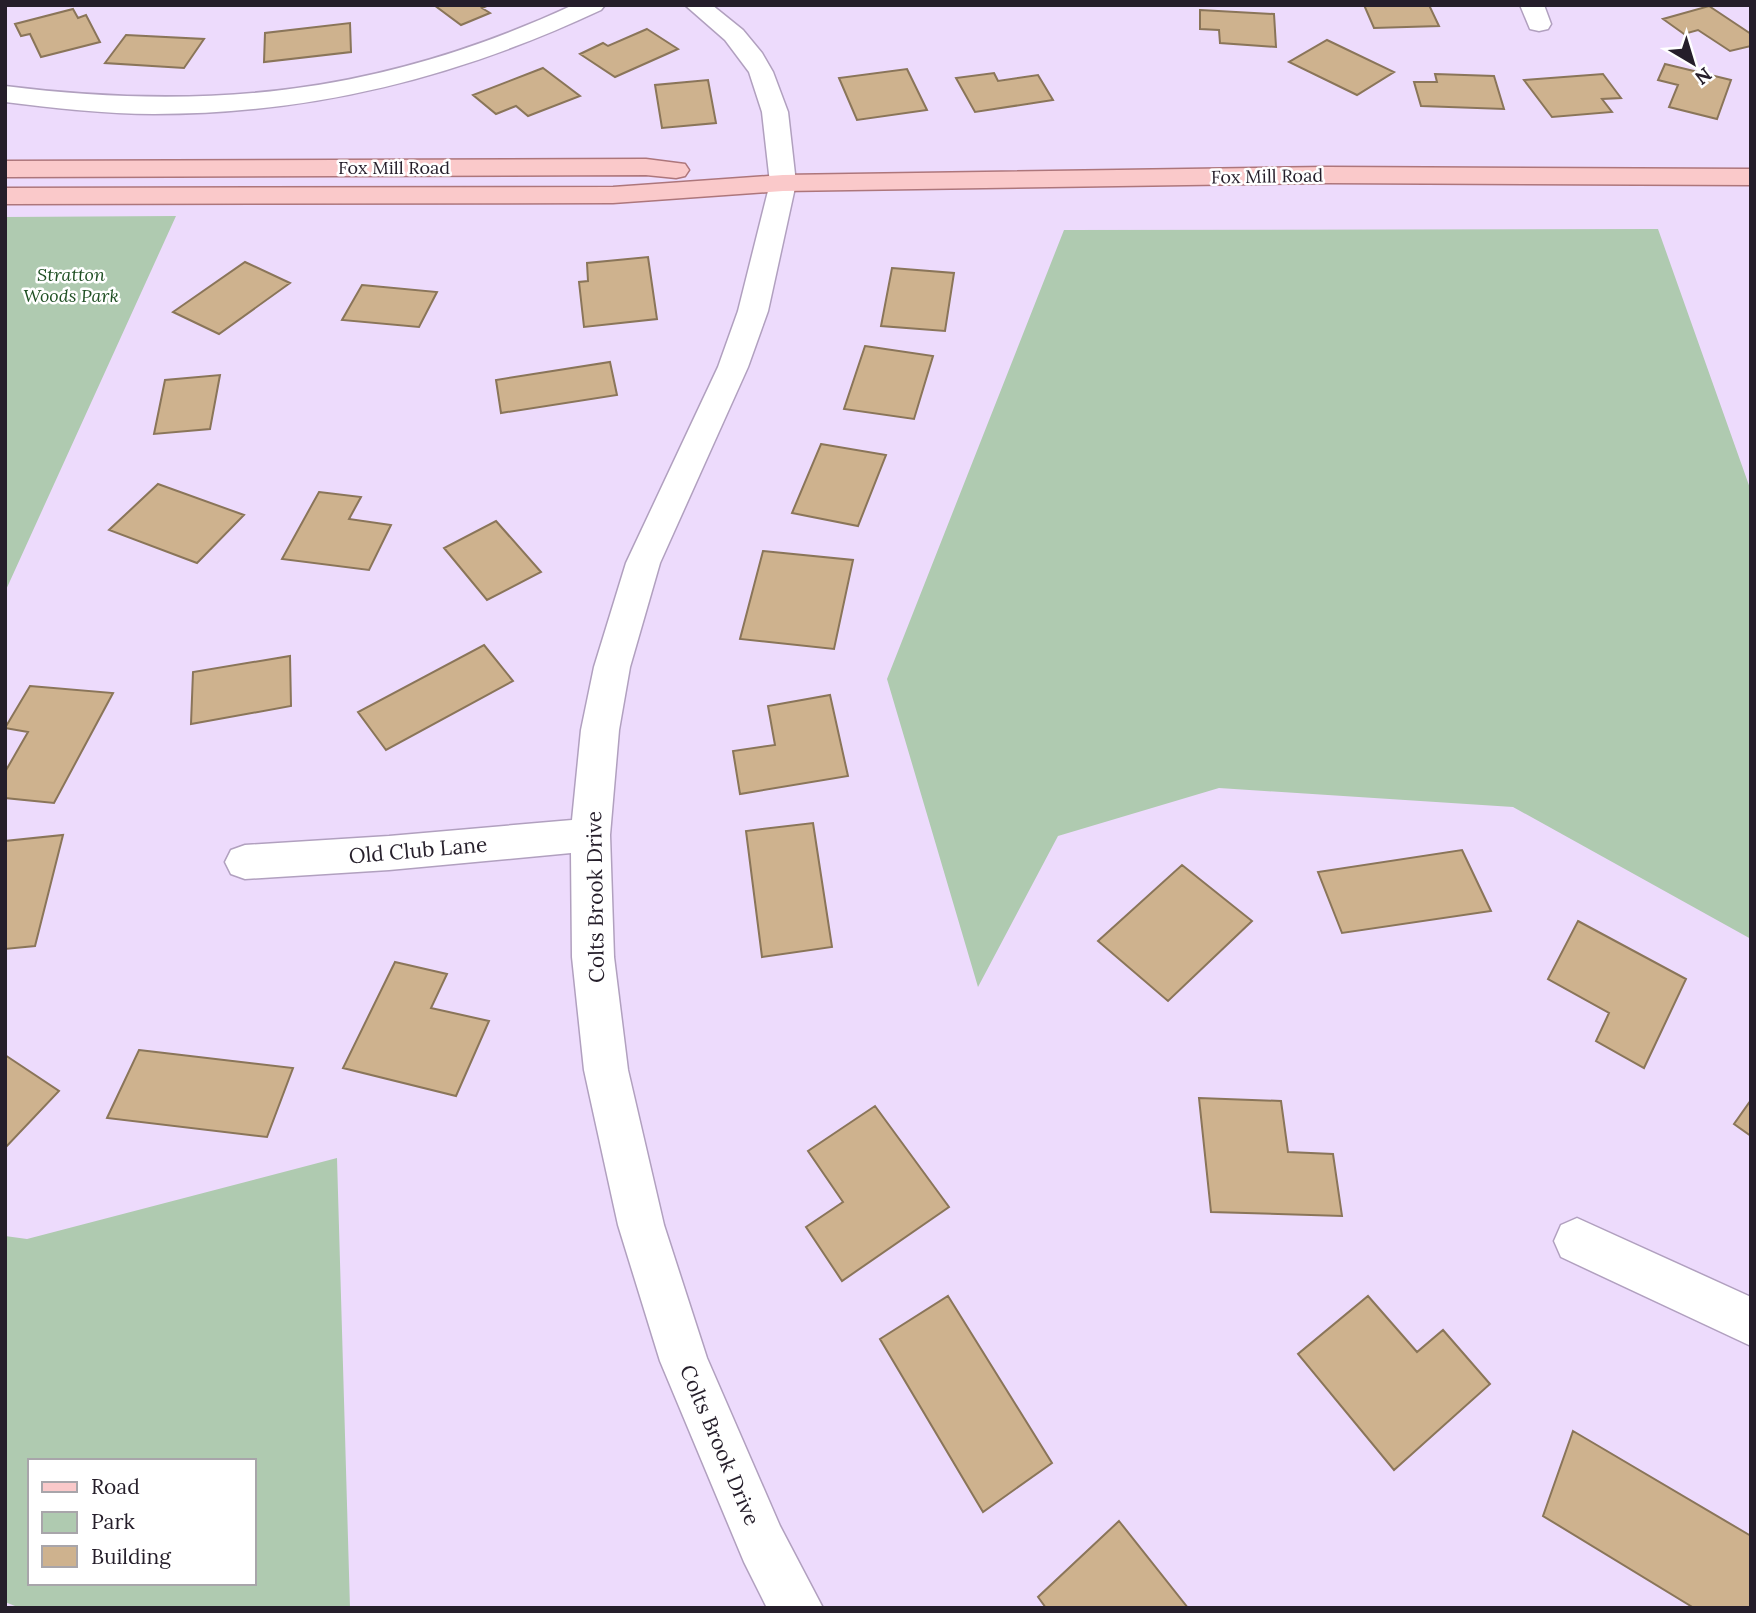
<svg xmlns="http://www.w3.org/2000/svg" width="1756" height="1613" font-family="Lora,serif">
	<style>
		.green { fill: #afcab0; fill-rule: evenodd }
		.building { fill: #ceb28e; stroke: #8a7559; stroke-width: 2 }
		.lines { fill: none; stroke-linecap: round; stroke-linejoin: round }
		.minor-casing { stroke: #b1a0bf; stroke-width: 3 }
		.major-casing { stroke: #ad767b; stroke-width: 3 }
		.minor { fill: #fff; fill-rule: evenodd }
		.major { fill: #fac9ca; fill-rule: evenodd }
		.labels { text-anchor: middle; dominant-baseline: central; stroke-width: 5; stroke-linejoin: round; paint-order: stroke }
		.far-street-label { font-size: 18px; fill: #251e2a; stroke: #fff }
		.far-park-label { font-size: 18px; font-style: italic; fill: #205024; stroke: #fff }
		.street-label { font-size: 21px; fill: #251e2a; stroke: #fff }
	</style>
	<rect width="100%" height="100%" fill="#eddbfc"/>
	<!-- green -->
	<path class="green" d="M176,216L5,592V217Z
		M1658,229L1751,491V939L1513,807L1219,788L1058,836L978,987L887,679L1064,230Z
		M337,1158L350,1608H20L5,1602V1236L27,1239ZM30,1461H254V1583H30Z"/>
	<!-- building -->
	<path class="building" d="M434,5H489L482,8L490,13L461,25Z
		M1364,5H1429L1439,26L1374,28Z
		M1709,6L1751,34V46L1730,51L1698,30L1684,34L1663,19Z
		M73,9L78,18L86,15L100,42L41,57L30,34L21,36L15,24Z
		M1200,10L1274,14L1276,47L1220,43L1219,30L1200,29Z
		M350,23L351,52L264,62L265,33Z
		M647,29L678,49L615,77L580,54L603,43L608,46Z
		M126,35L204,39L184,68L105,63Z
		M1327,40L1394,72L1357,95L1289,62Z
		M1665,64L1731,80L1717,119L1669,107L1678,85L1658,80Z
		M543,68L580,96L528,116L516,106L496,114L473,95Z
		M907,69L927,110L857,120L839,78Z
		M994,73L998,81L1038,75L1053,100L975,112L956,78Z
		M1435,74L1494,76L1504,109L1421,106L1414,82H1437Z
		M1603,74L1621,98L1602,99L1612,112L1552,117L1524,80Z
		M708,80L716,123L662,128L655,85Z
		M648,257L657,319L584,327L579,282L588,281L587,263Z
		M245,262L290,283L219,334L173,312Z
		M892,268L954,273L945,331L881,326Z
		M362,285L437,292L419,327L342,320Z
		M865,346L933,356L914,419L844,409Z
		M610,362L617,395L501,413L496,380Z
		M220,375L210,429L154,434L165,380Z
		M821,444L886,455L858,526L792,513Z
		M158,484L244,515L197,563L109,530Z
		M319,492L361,497L349,519L391,525L369,570L282,559Z
		M496,521L541,572L487,600L444,548Z
		M763,551L853,560L834,649L740,639Z
		M484,645L513,681L386,750L358,712Z
		M290,656L291,706L191,724L193,672Z
		M30,686L113,693L54,803L5,798V772L28,732L5,728Z
		M830,695L848,776L740,794L733,751L775,745L768,706Z
		M813,823L832,947L762,957L746,831Z
		M63,835L35,946L5,949V841Z
		M1462,850L1491,911L1342,933L1318,872Z
		M1182,865L1252,921L1168,1001L1098,941Z
		M1578,921L1686,979L1644,1068L1596,1041L1609,1013L1548,979Z
		M395,962L447,974L431,1008L489,1021L456,1096L343,1068Z
		M139,1050L293,1068L267,1137L107,1118Z
		M5,1055L59,1091L5,1148Z
		M1199,1098L1281,1101L1288,1152L1333,1154L1342,1216L1211,1212Z
		M1751,1100V1136L1734,1124Z
		M875,1106L949,1207L842,1281L806,1227L843,1202L808,1151Z
		M948,1296L1052,1463L983,1512L880,1339Z
		M1368,1296L1417,1352L1443,1330L1490,1384L1394,1470L1298,1354Z
		M1573,1431L1751,1536V1608H1694L1543,1516Z
		M1119,1521L1188,1608H1046L1038,1597Z"/>
	<g class="lines">
		<defs>
			<path id="minor" d="M573,5H605L601,10C458,77 313,114 154,114C104,114 55,108 5,102V86C212,112 383,93 573,5Z
				M685,5H712L743,30L762,53L773,72L788,112L796,183L768,311L748,367L660,563L630,667L619,730L610,835L614,957L628,1070L664,1225L707,1358L780,1526L823,1608H767L744,1562L660,1361L618,1225L584,1070L572,957L571,853L389,870L245,879L231,874L225,862L231,850L245,845L389,836L572,820L581,730L594,667L626,563L718,367L738,311L770,183L762,112L749,72L725,40Z
				M1520,5H1544L1551,24L1548,29L1539,31L1530,29Z
				M1577,1218L1751,1297V1346L1561,1257L1554,1241L1561,1225Z"/>
			<path id="major" d="M646,159L685,164L689,170L685,176L676,178L646,175L5,177V161Z
				M1327,167L1751,169V185L1327,183L783,191L613,203L5,204V188L613,187L783,175Z"/>
		</defs>
		<!-- minor casing -->
		<use href="#minor" class="minor-casing"/>
		<!-- major casing -->
		<use href="#major" class="major-casing"/>
		<!-- minor -->
		<use href="#minor" class="minor"/>
		<!-- major -->
		<use href="#major" class="major"/>
	</g>
	<g class="labels">
		<!-- far-street labels -->
		<g class="far-street-label">
			<text x="394" y="167">Fox Mill Road</text>
			<text transform="translate(1267 176) rotate(-1)">Fox Mill Road</text>
		</g>
		<!-- far-park labels -->
		<g class="far-park-label">
			<text x="71" y="274">Stratton<tspan x="71" dy="21">Woods Park</tspan></text>
		</g>
		<!-- street labels -->
		<g class="street-label">
			<text transform="translate(418 850) rotate(-5)">Old Club Lane</text>
			<text transform="translate(595 897) rotate(-91)">Colts Brook Drive</text>
			<text transform="translate(720 1445) rotate(67)">Colts Brook Drive</text>
		</g>
	</g>
	<!-- border -->
	<rect width="1756" height="1613" fill="none" stroke="#251e2a" stroke-width="14"/>
	<!-- legend -->
	<rect x="28" y="1459" width="228" height="126" fill="#ffffff" stroke="#a8a5aa" stroke-width="2"/>
	<rect x="42" y="1482" width="35" height="10" fill="#fac9ca" stroke="#a8a5aa" stroke-width="2"/>
	<text x="91" y="1494" font-size="21" fill="#251e2a">Road</text>
	<rect x="42" y="1512" width="35" height="21" fill="#afcab0" stroke="#a8a5aa" stroke-width="2"/>
	<text x="91" y="1529" font-size="21" fill="#251e2a">Park</text>
	<rect x="42" y="1546" width="35" height="21" fill="#ceb28e" stroke="#a8a5aa" stroke-width="2"/>
	<text x="91" y="1564" font-size="21" fill="#251e2a">Building</text>
	<!-- north arrow -->
	<g transform="translate(1693 63) rotate(142)" stroke="#ffffff" stroke-width="5" paint-order="stroke">
	<path d="M0-5L12 26L0 18L-12 26Z" fill="#251e2a"/>
	<text y="-10" font-size="19" font-weight="bold" text-anchor="middle" fill="#251e2a">N</text>
	</g>
</svg>
